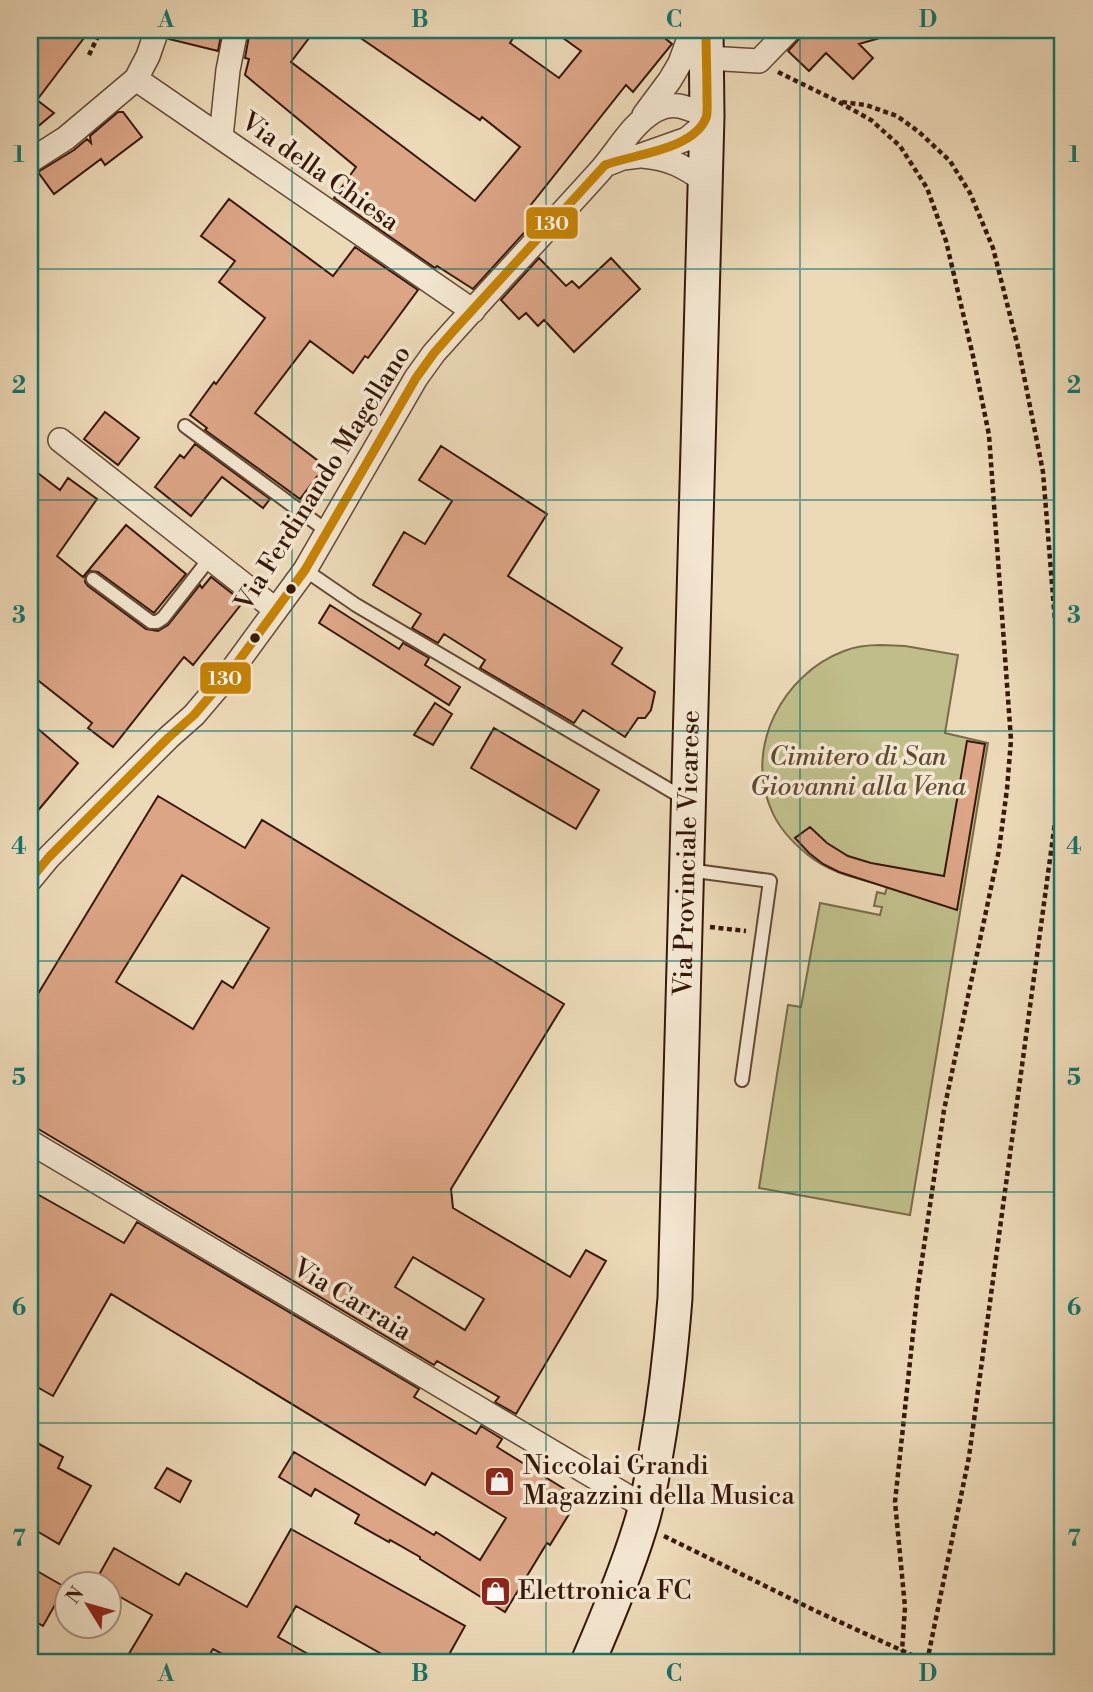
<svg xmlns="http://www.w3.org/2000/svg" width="1093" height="1692" font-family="'Libre Bodoni',serif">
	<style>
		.green { fill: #bfbd89; stroke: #7b6b49; stroke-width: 2 }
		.building { fill: #dca586; stroke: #371909; stroke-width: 2; fill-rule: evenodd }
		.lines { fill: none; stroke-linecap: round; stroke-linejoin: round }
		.lane-casing { stroke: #644934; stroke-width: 16 }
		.street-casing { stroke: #644934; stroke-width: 26 }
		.secondary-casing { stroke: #371909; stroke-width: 37 }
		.path { stroke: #371909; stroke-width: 4.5; stroke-dasharray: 5 3.5; stroke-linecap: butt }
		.lane { stroke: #f3e6d0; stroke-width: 12 }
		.street { stroke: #f3e6d0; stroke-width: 23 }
		.secondary { stroke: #f3e6d0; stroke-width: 33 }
		.bus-1-casing { stroke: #f3e6d0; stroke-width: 14 }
		.bus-1 { stroke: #c78302; stroke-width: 9 }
		.grid { fill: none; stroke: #0f766e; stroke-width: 2; stroke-opacity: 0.55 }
		.bus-dot { fill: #371909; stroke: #f3e6d0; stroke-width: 2.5 }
		.labels { text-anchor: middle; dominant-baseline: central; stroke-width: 7; stroke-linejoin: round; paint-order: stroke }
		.street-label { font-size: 26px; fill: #371909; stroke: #f3e6d0 }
		.park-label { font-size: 26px; font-style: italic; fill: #604a2f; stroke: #f3e6d0 }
		.poi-label { font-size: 26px; fill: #371909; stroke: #f3e6d0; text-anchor: start }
		.line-badge { stroke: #f3e6d0; stroke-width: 2.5 }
		.badge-label { font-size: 19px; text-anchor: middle; font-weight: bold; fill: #fff }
		.neatline { fill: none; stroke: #0f766e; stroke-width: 2.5 }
		.grid-label { font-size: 23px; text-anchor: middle; font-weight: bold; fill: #0f766e }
	</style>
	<rect width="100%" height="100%" fill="#ecd9b7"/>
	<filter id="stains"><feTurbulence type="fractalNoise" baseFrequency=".00286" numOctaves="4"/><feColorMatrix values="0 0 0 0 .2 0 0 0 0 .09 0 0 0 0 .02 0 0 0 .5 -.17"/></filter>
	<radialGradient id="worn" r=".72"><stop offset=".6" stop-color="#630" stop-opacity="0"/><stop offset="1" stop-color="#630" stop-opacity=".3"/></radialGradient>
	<!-- green -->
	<path class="green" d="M881,645L905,646L958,655L945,733L988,743L910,1215L759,1188L788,1005L801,1007L820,903L880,915L882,907L874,906L877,892L885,894L887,887C858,878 833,875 808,855C793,843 778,827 771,809C744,747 783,674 844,651C856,646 868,645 881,645Z"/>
	<!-- building -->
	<path class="building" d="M30,30H90L37,100L54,113L30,133Z
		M171,30H222L218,51L169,39Z
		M250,30H315L291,62L475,201L520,147L482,117L480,120L349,30H518L510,43L559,78L581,51L552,30H655L672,44L633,92L626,85L530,206L541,214L473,289L437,266L435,268L334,198L356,167L245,75L249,59L245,58Z
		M803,30H889L890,35L859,44L873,58L853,79L826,53L809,71L788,51L799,39Z
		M118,112H123L142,137L105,165L101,159L54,194L38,172L74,150L87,139L91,143L90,136Z
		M229,199L333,276L355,247L418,290L368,358L365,356L353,373L310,341L255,413L325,466L300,499L205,430L207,428L190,415L214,382L216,384L265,318L219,282L235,261L201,236Z
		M539,258L566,286L572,281L579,288L611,258L640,289L574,352L544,320L538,326L526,313L519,319L501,300Z
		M105,412L139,438L118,465L84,439Z
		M195,444L270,499L263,508L222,477L191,516L155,487L180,455L184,458Z
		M441,446L547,514L508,576L622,648L612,664L655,692L651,710L645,718H638L625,737L583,710L574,723L480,668L485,660L444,634L438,643L412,628L421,614L373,585L404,532L425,544L452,501L419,480Z
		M30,467L60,490L68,478L97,499L57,556L83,577L126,525L186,574L154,613L98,572L90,571L86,574L85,582L88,586L146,629L158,631L168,625L200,585L202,588L211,577L243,602L193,665L184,657L113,747L88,728L92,723L30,674Z
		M330,605L399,649L403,643L429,658L425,665L460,687L449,705L319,623Z
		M435,703L452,714L433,745L414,735Z
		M30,722L78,763L30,820Z
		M494,728L599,790L576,829L471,768Z
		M967,741L985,744L957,910L839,872L823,864L809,853L795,838L810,827L827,843L848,856L871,863L944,876Z
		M158,796L245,848L262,820L564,1004L451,1189L453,1208L570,1277L586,1250L606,1261L516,1414L495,1402L499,1397L437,1361L434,1365L30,1124V1007ZM182,875L269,928L233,988L222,981L193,1029L116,982ZM413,1257L484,1299L465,1330L395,1287Z
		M30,1190L124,1243L137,1222L419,1389L414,1397L476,1434L481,1426L502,1439L497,1447L579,1498L550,1545L547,1543L505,1612L420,1559V1557L390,1540L389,1542L355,1523L359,1515L315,1489L311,1496L279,1477L294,1452L434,1535L436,1532L480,1560L506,1518L432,1473L425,1485L111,1294L53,1396L30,1383Z
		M30,1439L63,1457L58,1468L91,1486L59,1544L30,1527Z
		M167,1468L191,1481L180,1502L155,1488Z
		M291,1529L465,1626L445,1662H396L296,1606L278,1637L322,1662H238L213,1649L205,1662H124L152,1615L108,1590V1584H98L95,1582L114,1548L179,1585L186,1573L247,1607Z
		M30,1567L65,1587L43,1626L30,1619Z"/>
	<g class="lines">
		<defs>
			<path id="lane" d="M185,426L327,531
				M305,570L356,605L685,799
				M93,579L151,622H157L163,618L210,558
				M688,870L770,881L742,1080"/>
			<path id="street" d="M707,58L759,61L789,30
				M136,79L473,311
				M644,115L670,80L680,63L692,30
				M221,137L228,70L236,30
				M642,156C669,158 683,166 705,181
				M30,161L66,138L136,79L148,56L157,30
				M60,440L276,610
				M30,880L49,857L168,738L194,715L229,674L305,570L416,378L434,353C488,292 544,233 599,172C618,151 631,124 656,110C675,100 689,109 707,116L698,130L687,139L639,156L623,158L605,165
				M30,1142L645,1507"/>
			<g id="secondary">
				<path id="s1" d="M588,1662C607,1618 626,1573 640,1527C648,1503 652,1477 656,1453C665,1402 671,1350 675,1298L707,116L706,30"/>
			</g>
		</defs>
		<!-- lane casing -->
		<use href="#lane" class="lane-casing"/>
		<!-- street casing -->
		<use href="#street" class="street-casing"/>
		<!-- secondary casing -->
		<use href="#secondary" class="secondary-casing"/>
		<!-- path -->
		<path class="path" d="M89,55L101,30
			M778,72L837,101L871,120L900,146L927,188L946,241L973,356L989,435L1011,740L1007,789L999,850L944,1110L918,1287L895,1502L905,1607L902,1651
			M842,102L866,105L897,116L919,132L950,161L970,193L993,248L1019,351L1043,472L1063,721
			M30,909L37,901
			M710,927L746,931
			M664,1536L818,1612L927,1662
			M927,1662L969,1457L1063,763"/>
		<!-- lane -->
		<use href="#lane" class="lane"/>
		<!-- street -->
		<use href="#street" class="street"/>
		<!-- secondary -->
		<use href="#secondary" class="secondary"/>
		<defs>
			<path id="bus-1" d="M30,880L49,857L168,738L194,715L229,674L305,570L416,378L434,353L456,328L605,165C634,154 693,150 706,118C708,112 707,103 707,96C707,74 706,52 706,30"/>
		</defs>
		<!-- bus-1 casing -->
		<use href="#bus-1" class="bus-1-casing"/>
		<!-- bus-1 -->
		<use href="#bus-1" class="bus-1"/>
	</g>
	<!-- grid -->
	<path class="grid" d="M292,30V1662M546,30V1662M800,30V1662M30,269H1063M30,500H1063M30,731H1063M30,961H1063M30,1192H1063M30,1423H1063"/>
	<!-- icons -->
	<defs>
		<symbol id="shop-square" viewBox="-11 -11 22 22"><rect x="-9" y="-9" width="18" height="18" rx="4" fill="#8f2418" stroke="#f3e6d0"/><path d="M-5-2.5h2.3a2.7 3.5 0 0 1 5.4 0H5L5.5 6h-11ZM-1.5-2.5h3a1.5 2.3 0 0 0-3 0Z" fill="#fff"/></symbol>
	</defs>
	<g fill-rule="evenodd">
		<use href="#shop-square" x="482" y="1464" width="35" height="35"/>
		<use href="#shop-square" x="478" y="1574" width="35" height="35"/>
	</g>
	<!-- markers -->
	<g class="bus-dot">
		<circle cx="291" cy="589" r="6"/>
		<circle cx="255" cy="638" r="6"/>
	</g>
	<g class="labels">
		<!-- street labels -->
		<g class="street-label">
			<text transform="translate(320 172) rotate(35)">Via della Chiesa</text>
			<text transform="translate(323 478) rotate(-58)">Via Ferdinando Magellano</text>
			<text stroke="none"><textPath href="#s1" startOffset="822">Via Provinciale Vicarese</textPath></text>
			<text transform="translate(352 1300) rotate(31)">Via Carraia</text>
		</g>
		<!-- park labels -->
		<g class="park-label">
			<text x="858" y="757">Cimitero di San<tspan x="858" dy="30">Giovanni alla Vena</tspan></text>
		</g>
		<!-- poi labels -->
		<g class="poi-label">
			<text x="523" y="1466">Niccolai Grandi<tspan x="523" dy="30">Magazzini della Musica</tspan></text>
			<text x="518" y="1591">Elettronica FC</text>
		</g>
	</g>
	<g class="line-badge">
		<rect x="525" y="206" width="54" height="34" rx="7" fill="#c78302"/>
		<rect x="199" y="661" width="53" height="34" rx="7" fill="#c78302"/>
	</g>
	<g class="badge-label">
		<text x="552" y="230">130</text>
		<text x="225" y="685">130</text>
	</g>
	<!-- margin -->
	<rect width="1093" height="1692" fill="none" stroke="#ecd9b7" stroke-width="77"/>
	<!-- north arrow -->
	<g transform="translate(88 1605) rotate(307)"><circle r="33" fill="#f3e6d0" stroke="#a89480" stroke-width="2"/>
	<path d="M0-5L12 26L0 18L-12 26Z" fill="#8f2418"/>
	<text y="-10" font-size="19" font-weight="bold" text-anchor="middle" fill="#371909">N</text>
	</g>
	<rect x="38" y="38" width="1016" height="1616" class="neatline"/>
	<g class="grid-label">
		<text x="166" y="27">A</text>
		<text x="420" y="27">B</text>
		<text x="674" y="27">C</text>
		<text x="928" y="27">D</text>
		<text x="19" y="162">1</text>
		<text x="1074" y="162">1</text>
		<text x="19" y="393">2</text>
		<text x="1074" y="393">2</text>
		<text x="19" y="623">3</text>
		<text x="1074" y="623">3</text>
		<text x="19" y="854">4</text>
		<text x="1074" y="854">4</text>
		<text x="19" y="1085">5</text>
		<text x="1074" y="1085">5</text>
		<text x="19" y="1315">6</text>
		<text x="1074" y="1315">6</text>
		<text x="19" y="1546">7</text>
		<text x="1074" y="1546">7</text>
		<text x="166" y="1681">A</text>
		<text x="420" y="1681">B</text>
		<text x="674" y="1681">C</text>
		<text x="928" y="1681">D</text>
	</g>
	<rect width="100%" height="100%" filter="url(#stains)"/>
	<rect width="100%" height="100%" fill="url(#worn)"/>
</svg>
